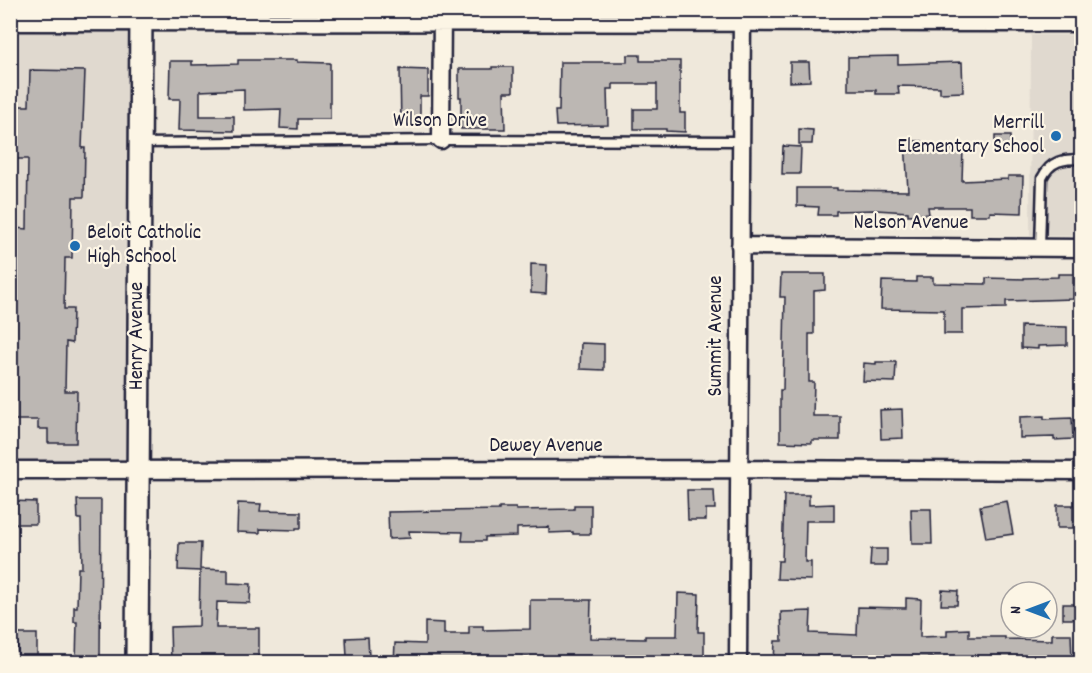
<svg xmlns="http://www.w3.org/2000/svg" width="1092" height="673" font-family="Dekko,sans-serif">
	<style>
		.built { fill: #e0d9cf }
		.building { fill: #bcb7b3; stroke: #22223b; stroke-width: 1.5 }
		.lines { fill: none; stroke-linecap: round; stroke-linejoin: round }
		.service-casing { stroke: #22223b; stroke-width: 13 }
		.minor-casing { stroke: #22223b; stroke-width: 21 }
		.tertiary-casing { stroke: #22223b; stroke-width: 26 }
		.service { stroke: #fcf5e5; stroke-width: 8 }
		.minor { stroke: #fcf5e5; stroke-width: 16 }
		.tertiary { stroke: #fcf5e5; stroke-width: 21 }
		.poi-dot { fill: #1f6fb2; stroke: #fcf5e5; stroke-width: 2 }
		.labels { text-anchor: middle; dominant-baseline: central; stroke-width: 4.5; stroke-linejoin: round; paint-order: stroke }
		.street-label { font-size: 21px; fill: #22223b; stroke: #fcf5e5 }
		.poi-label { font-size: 21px; fill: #22223b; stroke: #fcf5e5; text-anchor: end }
	</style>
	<rect width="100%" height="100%" fill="#efe8db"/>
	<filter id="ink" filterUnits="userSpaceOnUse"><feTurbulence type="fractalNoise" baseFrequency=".0167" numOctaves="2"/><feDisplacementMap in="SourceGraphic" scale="12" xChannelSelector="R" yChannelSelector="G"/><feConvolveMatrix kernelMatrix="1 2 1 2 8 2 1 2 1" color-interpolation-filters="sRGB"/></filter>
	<g filter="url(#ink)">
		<!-- built -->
		<path class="built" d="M11,19L140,21L138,471L11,470Z
			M1031,35H1081V236H1030Z"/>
		<!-- building -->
		<path class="building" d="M627,55H640V61H680V113H685V132L666,131V129H634V109H657V84H613V89H607L608,125L556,126L555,111H559L560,62H627Z
			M898,56V64L962,62L963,92L940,93V87L898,86L899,94H876V90H848V57Z
			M238,60H297V62L330,63V119H298V129L280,128L281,109L244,110V89L200,91V116H234V131L179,130L180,99H169L170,61H192V65L238,64Z
			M790,62H809L810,81L790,82Z
			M492,67H513V92H504L505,129H461V97H459V69H492Z
			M400,69L428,70V96H420V125H401Z
			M30,70L85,71L82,148H85L84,197H73L72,258H65L64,309H73L72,343L66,342L65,391H77L76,443H48V429H38V420H11L10,293H14V228L27,229L28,159H10V106H29Z
			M799,129L813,130L812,144H799Z
			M995,136H1010V151H995Z
			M905,141H922V149H963L962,181L1008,179V176H1023L1022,213L990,212V215H970V207H928L929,214L908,215V212L876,210L836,211V215H818L819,207L797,206V188H837V190L908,191Z
			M783,146L801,147L800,174H782Z
			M531,264L547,265L546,294L531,293Z
			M781,274H825V290L814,291V334H809V382H814L813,416H840V440H812V443L780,442V390H783L785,297H780Z
			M1058,274H1073V299L1006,301V308L962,309V334H944V310L881,309L882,281L916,282V277H933V283L986,284V278L1024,279V278L1058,277Z
			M1021,326L1067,327V345L1038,346V349L1021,348Z
			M581,343L604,344V370L580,369Z
			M876,362H896L895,382L863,381L864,363L876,364Z
			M902,409L903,438L881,439L880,410Z
			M1044,416V419L1072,418L1073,439L1054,440V437L1020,438V417Z
			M687,490H714L715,509H706V520H688Z
			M784,495H809V505L834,504V521H806L805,562H811V580L777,579L778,561H782Z
			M77,500H101L100,663H76L77,622H74V607H77L78,568H82L81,519H78Z
			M13,501L36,502V524H12Z
			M1007,501L1013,534L986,538L980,506Z
			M238,503L261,504L260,511L301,512V528H296V530L260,529V533L237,532Z
			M574,505H591V534H573V532L549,533V527L517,528V536L485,537V541H462L463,532L409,531L410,538L389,539L388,512L499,510V508H516V510L574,509Z
			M1057,505H1073V528H1057Z
			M911,509H931L932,544H912Z
			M179,543H201L200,569L228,570V583L251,584L250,603L217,602L216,628H259V663H238V659L190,658V663H171L170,627L199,626L200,571L178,570Z
			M871,549H887V566H870Z
			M942,590L958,591L957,605H941Z
			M678,593L699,594L698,632H704V658H602V663H577L578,659L521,657V662L394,663L395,643L425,644V622L444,623V634H469V626H483V630L530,629V600H591L590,638L645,639V636H677Z
			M906,598L921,599L920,637L947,636V630L969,629V637H1005V639L1052,640V634H1071L1072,660L1042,661V663H948V658L897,659V662L890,663H875V659H825V662L774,663L775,641H782L781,612L811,611L810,633L857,635L858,607L906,608Z
			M1063,604H1077V619H1063Z
			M17,634H37V659H18Z
			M368,637L369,657H347L346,638Z"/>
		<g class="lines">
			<defs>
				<path id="service" d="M141,143L441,140L741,141
					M1040,248L1042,178C1051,160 1063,159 1082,159"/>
				<path id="minor" d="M10,22L1082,23
					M441,140L442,10
					M740,246L1082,248
					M10,470L740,469L1082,471
					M738,662L742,12"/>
				<path id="tertiary" d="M137,662L141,10"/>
			</defs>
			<!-- service casing -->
			<use href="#service" class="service-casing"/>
			<!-- minor casing -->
			<use href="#minor" class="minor-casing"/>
			<!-- tertiary casing -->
			<use href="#tertiary" class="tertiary-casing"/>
			<!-- service -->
			<use href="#service" class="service"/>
			<!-- minor -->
			<use href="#minor" class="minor"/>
			<!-- tertiary -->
			<use href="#tertiary" class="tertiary"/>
		</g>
	</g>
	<!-- markers -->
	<g class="poi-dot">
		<circle cx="1056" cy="136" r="6"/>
		<circle cx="75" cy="246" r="6"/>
	</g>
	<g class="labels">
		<!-- street labels -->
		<g class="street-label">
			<text x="440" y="122">Wilson Drive</text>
			<text x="911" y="224">Nelson Avenue</text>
			<text transform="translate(138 336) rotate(-90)">Henry Avenue</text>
			<text transform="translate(717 336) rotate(-90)">Summit Avenue</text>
			<text x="546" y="447">Dewey Avenue</text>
		</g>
		<!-- poi labels -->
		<g class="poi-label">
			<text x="1044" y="124">Merrill<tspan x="1044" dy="24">Elementary School</tspan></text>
			<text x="87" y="234" text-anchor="start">Beloit Catholic<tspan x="87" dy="24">High School</tspan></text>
		</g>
	</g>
	<!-- margin -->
	<rect width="1092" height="673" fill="none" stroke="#fcf5e5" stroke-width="36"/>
	<rect x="18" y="18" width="1056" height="637" fill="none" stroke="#22223b" stroke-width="2" filter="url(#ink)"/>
	<!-- north arrow -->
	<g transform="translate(1029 610) rotate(270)"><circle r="28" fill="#fcf5e5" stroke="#a5a1a1" stroke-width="1.5"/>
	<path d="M0-4.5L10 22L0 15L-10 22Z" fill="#1f6fb2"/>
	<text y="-9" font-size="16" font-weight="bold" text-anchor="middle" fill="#22223b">N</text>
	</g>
</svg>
